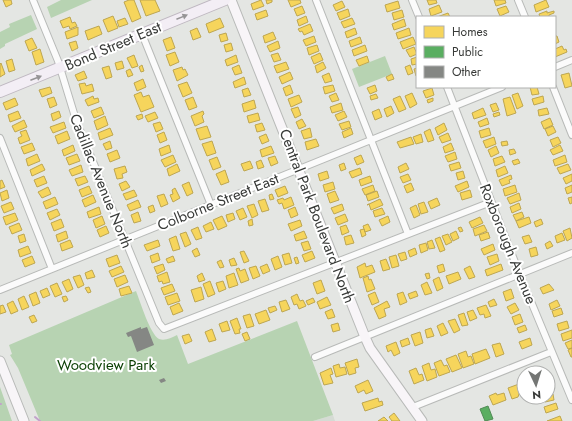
<svg xmlns="http://www.w3.org/2000/svg" width="572" height="421" font-family="Jost,sans-serif">
	<style>
		.built { fill: #d5dbd4 }
		.green { fill: #b7d3b2 }
		.homes { fill: #f6d55c; stroke: #bda651 }
		.public { fill: #5aae61; stroke: #508b55 }
		.lines { fill: none; stroke-linecap: round; stroke-linejoin: round }
		.stream { stroke: #c2a3cb; stroke-width: 2 }
		.building { fill: #858784 }
		.street-casing { stroke: #b8bab8; stroke-width: 8 }
		.secondary-casing { stroke: #b8bab8; stroke-width: 11 }
		.primary-casing { stroke: #bfb8c1; stroke-width: 12 }
		.street { stroke: #fbfbfb; stroke-width: 6 }
		.secondary { stroke: #f8f5f8; stroke-width: 9 }
		.primary { stroke: #f3eef5; stroke-width: 10 }
		.oneway { fill: #969496 }
		.labels { text-anchor: middle; dominant-baseline: central; stroke-width: 4; stroke-linejoin: round; paint-order: stroke }
		.street-label { font-size: 15px; fill: #383a38; stroke: #fff }
		.park-label { font-size: 15px; fill: #083d00; stroke: #fff }
	</style>
	<rect width="100%" height="100%" fill="#e4e6e3"/>
	<!-- built -->
	<path class="built" d="M333,415L335,421H313Z"/>
	<!-- green -->
	<path class="green" d="M61,0H92L51,18L47,7Z
		M31,15L37,29L5,44V46L0,49V32L10,27L9,24Z
		M385,56L392,74L359,87L352,69Z
		M136,291C140,301 150,334 159,339C165,341 171,338 177,335L188,364L297,321L333,415L313,421H40L18,368L10,355L12,354L9,345Z
		M0,387L12,421H0Z"/>
	<!-- homes -->
	<path class="homes" d="M3,0H11L12,4L6,7Z
		M129,0H134L141,18L132,22L124,2Z
		M140,0H155L160,11L146,16Z
		M261,0L264,6L253,10L251,4Z
		M266,0H272V2L267,4Z
		M288,0H300L301,3L291,7Z
		M427,0H436L437,3L429,5Z
		M494,0H505L506,3L496,6Z
		M546,0L549,7L536,12L534,5Z
		M342,1L345,7L336,11L333,5Z
		M398,1L400,8L387,12L385,5Z
		M439,5L442,12L431,16L429,9Z
		M302,6L305,13L297,16L294,9Z
		M506,6L509,12L500,16L497,9Z
		M348,9L350,16L340,20L337,13Z
		M266,10L268,16L257,20L255,14Z
		M402,10L404,17L394,20L392,13Z
		M547,11V13L554,11V13L549,15V17H540L539,14Z
		M448,13L450,17H437Z
		M113,16L118,28L108,32L103,20Z
		M306,16L308,22L299,26L297,20Z
		M70,17L72,23L75,22L77,26L70,29L69,26L63,28L60,21Z
		M125,18L128,24L119,27L117,21Z
		M220,18L224,27L209,33L206,24Z
		M352,18L355,24L344,28L341,22Z
		M404,19L406,26L394,30L392,24Z
		M310,24L313,31L304,35L302,31L300,32L298,29Z
		M99,26L102,34L88,40L85,31Z
		M78,27V35L67,39L65,32Z
		M197,28L201,37L193,40L190,31Z
		M355,28L357,34L347,38L345,32Z
		M409,28L411,35L398,39L396,33Z
		M273,32L276,39L265,43L263,36Z
		M226,33L228,40L221,42L219,35Z
		M314,36L316,42L306,46L303,40Z
		M555,36H557L559,42L555,44Z
		M171,37L175,48L167,51L163,40Z
		M360,37L362,43L351,47L349,41Z
		M413,37L416,44L403,49L400,42Z
		M32,38L37,48L29,51L25,41Z
		M76,41L78,48L72,51L69,43Z
		M278,41L280,48L270,52L267,46Z
		M231,43L233,50L226,52L224,45Z
		M317,45L319,51L309,55L307,48Z
		M365,45L367,51L354,56L352,50Z
		M562,46L564,50L566,49L567,52L555,57V49Z
		M414,47L417,54L410,57L406,50Z
		M40,49L44,62L36,65L32,52Z
		M175,52L179,62L170,66L166,55Z
		M278,53L281,60L274,62L271,55Z
		M320,53L323,60L314,64L311,57Z
		M134,55L138,66L132,68L127,58Z
		M236,55L238,62L227,66L225,60Z
		M367,56L369,62L359,66L356,60Z
		M417,57V64L412,65L411,59Z
		M12,59L15,70L9,72L6,61Z
		M122,61L124,68L117,70L115,63Z
		M286,62L289,69L277,73L274,66Z
		M323,62L326,68L317,73L315,66Z
		M1,63L5,74L0,77V64Z
		M142,65L144,71L141,72L139,67Z
		M239,65L242,73L235,75L232,68Z
		M410,65L413,73L408,75L405,67Z
		M109,66L112,77L106,79L102,68Z
		M182,67L183,70L185,69L188,75L177,81L173,70Z
		M417,68V76H416L414,69Z
		M130,69L133,75L128,77L126,71Z
		M84,71L87,78L78,81L75,75Z
		M290,72L293,79L282,84L279,77Z
		M329,73L332,81L325,83L322,76Z
		M569,73L572,86L565,88L561,75Z
		M392,74L394,79L388,81L386,77Z
		M244,77L246,84L235,88L233,82Z
		M143,79L146,87L137,91L134,83Z
		M187,82L192,93L183,97L178,85Z
		M85,83L86,86L92,84L94,91L82,94L79,84Z
		M290,85L293,93L286,96L283,88Z
		M333,85L335,91L325,94L323,87Z
		M375,85L377,91L370,94L367,88Z
		M50,87L52,93L42,97L39,90Z
		M530,87H537L539,94L532,95Z
		M248,88L251,95L244,97L242,90Z
		M432,88L434,95L426,98L423,91Z
		M141,92L143,97L149,95L154,107L141,112L134,95Z
		M336,93L339,100L332,102L329,96Z
		M412,93L417,104L410,108L405,96Z
		M518,93L523,106L517,109L512,95Z
		M376,94L378,98L371,100L370,96Z
		M299,95L302,102L291,107L288,99Z
		M93,96L94,99L98,98L99,102L88,106L85,100Z
		M400,96L406,109L399,112L393,99Z
		M543,96L544,102L534,105L532,99Z
		M54,97L57,105L50,108L47,99Z
		M193,97L197,107L189,110L185,100Z
		M510,97L516,113L507,116L503,99Z
		M15,98L18,105L6,110L3,103Z
		M433,98V101L428,103L427,100Z
		M254,100L256,108L244,112L242,104Z
		M341,103L343,110L332,113L330,107Z
		M496,103L499,110L493,112L490,105Z
		M391,106L394,113L387,117L384,109Z
		M101,107L104,114L94,118L91,111Z
		M298,107L301,115L295,118L291,109Z
		M483,108L486,115L474,119L472,113Z
		M547,108L549,114L539,116L538,110Z
		M379,109L382,117L375,120L372,112Z
		M18,111L21,118L10,122L8,115Z
		M59,111L61,117L53,121L51,114Z
		M203,111L204,114L202,116L204,122L195,126L191,116Z
		M344,111L347,117L338,121L335,115Z
		M155,112L158,118L148,122L145,116Z
		M499,112L500,115L494,117L493,114Z
		M258,113L260,120L249,123L247,116Z
		M142,114L143,118L138,120L136,116Z
		M105,116L108,125L97,130L94,121Z
		M487,118L489,124L480,127L478,122Z
		M550,118L553,125L544,129L541,122Z
		M302,119L306,126L299,129L296,122Z
		M24,120L27,127L15,132L12,126Z
		M349,121L351,127L342,130L339,124Z
		M64,122L66,128L53,133L50,127Z
		M160,122L163,129L156,132L153,124Z
		M262,123L265,130L257,132L255,125Z
		M444,123L447,130L438,135L435,128Z
		M207,126L211,137L200,140L196,129Z
		M553,126L556,132L548,136L545,129Z
		M110,128L113,135L100,140L98,133Z
		M310,128L312,137L304,139L301,131Z
		M351,128L353,134L344,138L342,132Z
		M489,128L491,135L481,138L479,131Z
		M430,129L434,140L428,142L424,132Z
		M26,130L30,140L20,144L18,138L22,136L20,132Z
		M67,131L70,139L58,144L55,136Z
		M164,132L167,140L160,143L157,135Z
		M448,133L451,140L442,143L439,137Z
		M266,134L269,141L262,144L259,137Z
		M421,134L423,142L416,144L413,137Z
		M411,137L414,144L400,148L397,142Z
		M494,137L496,144L486,148L483,141Z
		M558,137L561,143L553,147L550,140Z
		M316,139L319,146L307,150L305,142Z
		M110,141L112,148L106,150L103,144Z
		M212,141L216,153L207,156L202,144Z
		M507,141L508,145L502,146L501,142Z
		M32,143L35,150L24,154L21,147Z
		M451,143L454,150L445,153L443,147Z
		M73,145L75,151L64,156L62,150Z
		M169,145L171,152L161,156L159,149Z
		M560,145L563,151L553,155L550,150Z
		M271,146L274,153L262,157L260,150Z
		M496,146L499,153L491,157L488,150Z
		M514,149L516,153L510,155L509,150Z
		M117,150L120,158L110,162L107,154Z
		M455,152L457,159L448,162L445,156Z
		M37,154L40,161L28,166L26,159Z
		M77,154L80,161L69,165L66,158Z
		M173,155L176,162L165,167L161,160Z
		M361,155L364,162L357,165L354,158Z
		M565,155L567,162L555,166L553,160Z
		M275,156L278,163L271,166L268,158Z
		M502,156L505,162L495,166L493,159Z
		M217,157L221,167L213,170L209,160Z
		M518,159L520,163L514,165L512,161Z
		M261,160L264,167L258,169L256,162Z
		M250,161L253,168L244,171L241,164Z
		M459,162L461,168L451,171L449,165Z
		M344,163L346,169L341,171L339,165Z
		M406,163L409,169L400,173L398,167Z
		M42,164L45,170L32,176L30,170Z
		M177,164L180,171L169,176L167,169Z
		M568,164L571,170L560,174L557,168Z
		M81,165L83,172L72,176L69,170Z
		M125,166L127,172L122,174L123,178L117,179L114,169Z
		M505,166L508,173L498,177L496,170Z
		M360,168L362,174L352,178L349,172Z
		M225,170L229,182L221,185L216,174Z
		M327,171L329,178L320,181L318,174Z
		M463,171L465,178L458,180L456,173Z
		M408,174L411,180L403,183L400,177Z
		M572,174V181L566,184L563,178Z
		M511,175L512,179L509,180L510,183L502,186L499,180Z
		M44,176L47,183L37,187L34,180Z
		M85,176L88,182L78,186L75,179Z
		M370,176L372,182L361,186L359,180Z
		M2,180L5,187L0,189V181Z
		M126,181L130,187L122,191L119,184Z
		M467,181L469,187L458,192L455,186Z
		M189,182L193,193L187,196L182,185Z
		M333,182L335,189L325,192L323,185Z
		M411,183L414,190L407,193L404,186Z
		M373,185L375,191L365,195L362,189Z
		M515,185L517,192L505,196L503,189Z
		M572,185V192L567,194L565,188Z
		M89,186L92,193L82,197L79,190Z
		M285,186L288,193L278,197L275,190Z
		M48,187L51,194L42,198L38,192Z
		M175,188L180,198L173,202L170,195L173,194L172,190Z
		M7,190L9,198L2,201L0,193Z
		M134,190L137,196L126,200L123,194Z
		M470,190L472,197L462,200L460,193Z
		M335,191L339,200L330,203L327,194Z
		M377,191L379,197L368,201L366,195Z
		M519,193L521,200L510,204L507,198Z
		M164,194L168,204L161,207L157,196Z
		M272,194L274,199L270,200L269,195Z
		M93,195L96,202L85,207L82,200Z
		M55,197L58,204L46,209L43,202Z
		M291,197L294,205L284,209L282,203L279,204L277,200L283,198L284,200Z
		M572,197V203L570,204L568,198Z
		M437,198L440,205L431,209L428,202Z
		M265,199L269,210L262,212L258,201Z
		M380,199L383,205L371,210L369,204L367,205Z
		M138,200L141,207L130,211L127,205Z
		M11,202L14,209L4,213L1,206Z
		M424,202L428,212L421,214L418,204Z
		M519,203L521,209L512,213L510,207Z
		M254,204L258,215L252,218L247,206Z
		M342,204L344,210L334,214L331,208Z
		M153,205L155,211L150,213L148,207Z
		M416,205L420,215L414,218L410,208Z
		M99,207L101,214L89,218L87,212Z
		M295,207L298,215L291,218L288,210Z
		M243,208L247,217L240,220L236,211Z
		M382,208L385,214L375,217L373,211Z
		M57,209L60,215L50,220L47,213Z
		M138,212L141,221L134,223L131,215Z
		M522,212L524,217L516,221L513,215Z
		M15,213L18,220L6,225L3,217Z
		M233,213L235,219L228,222L226,215Z
		M345,214L348,221L338,225L335,218Z
		M102,216L105,224L96,228L93,220Z
		M222,216L227,226L218,230L213,220Z
		M388,216L390,222L382,226L379,220Z
		M480,217L483,223L472,228L469,222Z
		M529,217L531,223L519,228L516,221Z
		M61,219L64,227L54,231L51,223Z
		M252,219L253,225L249,226L248,221Z
		M541,219L543,224L536,227L534,222Z
		M300,220L302,226L291,231L288,224Z
		M211,222L214,229L206,232L203,226Z
		M19,223L22,230L12,234L9,227Z
		M368,224L371,230L365,232L363,226Z
		M346,225L349,232L342,235L340,227Z
		M484,225L487,231L475,236L473,229Z
		M106,226L109,233L100,237L97,230Z
		M198,227L202,238L196,240L191,230Z
		M461,227L463,231L460,232L458,228Z
		M570,228L572,238L567,241L563,231Z
		M364,229L366,235L362,237L360,230Z
		M66,231L68,238L58,242L56,235Z
		M304,231L307,238L296,241L294,235Z
		M456,231L459,238L453,241L450,234Z
		M186,232L191,244L185,247L180,234Z
		M488,232L490,238L481,241L479,235Z
		M562,233L565,240L557,243L555,236Z
		M24,234L26,241L20,243L18,236Z
		M448,234L452,242L446,245L442,236Z
		M351,235L354,243L346,245L344,237Z
		M529,235L532,242L525,244L522,237Z
		M176,236L180,249L173,251L169,239Z
		M440,237L445,250L440,252L435,239Z
		M70,240L73,247L62,251L60,244Z
		M158,240L160,246L147,251L144,245Z
		M432,240L435,248L429,249L427,242Z
		M308,241L311,249L304,251L301,243Z
		M550,241L553,246L547,249L545,244Z
		M426,243L428,250L421,253L419,245Z
		M493,244L495,250L484,255L481,249Z
		M28,246L31,253L20,257L18,250Z
		M536,247L538,255L531,257L529,249Z
		M197,248L200,255L195,257L192,251Z
		M415,248L417,254L410,257L408,251Z
		M244,251L249,261L244,263L240,252Z
		M312,251L315,258L305,262L302,255Z
		M405,252L407,259L401,261L398,254Z
		M158,253L160,260L152,263L150,256Z
		M289,253L292,263L285,265L282,255Z
		M497,254L499,261L490,265L487,257Z
		M117,255L120,263L109,267L106,259Z
		M396,255L399,266L392,268L389,257Z
		M32,256L35,263L25,267L22,260Z
		M173,256L175,261L168,263L166,259Z
		M278,256L282,267L275,270L271,259Z
		M297,257L299,263L296,264L294,258Z
		M234,258L237,265L231,266L229,260Z
		M386,259L390,269L383,271L380,261Z
		M221,260L224,267L220,268L217,262Z
		M365,263L366,267L372,265L375,272L360,278L357,267Z
		M163,264L165,270L157,274L154,267Z
		M267,264L270,271L263,274L260,267Z
		M443,264L445,271L439,273L437,266Z
		M501,264L503,270L487,276L485,270Z
		M121,266L124,272L112,277L109,271Z
		M256,266L260,276L253,279L249,268Z
		M470,266L475,277L469,279L464,269Z
		M239,268L240,271L245,269L249,280L241,283L236,269Z
		M92,270L95,277L87,279L85,273Z
		M167,272L170,282L163,284L162,281L159,282L157,276Z
		M458,272L461,279L449,284L446,276Z
		M202,273L205,280L199,282L197,276Z
		M234,273L238,285L229,288L226,276Z
		M429,273L430,278L427,279L425,274Z
		M80,275L84,285L78,288L73,277Z
		M125,275L128,282L117,287L114,279Z
		M368,276L369,280L371,279L375,289L367,292L363,278Z
		M439,277L443,288L437,291L433,280Z
		M69,279L73,289L67,292L62,282Z
		M321,280L325,291L317,294L313,283Z
		M210,281L215,294L208,297L203,284Z
		M223,281L226,289L219,292L216,283Z
		M427,282L432,293L425,295L421,285Z
		M57,283L62,294L55,297L50,286Z
		M172,284L175,291L164,295L161,288Z
		M549,284L554,290L543,294L540,288Z
		M129,286L132,293L121,296L119,289Z
		M89,287L91,292L88,293L85,288Z
		M201,287L204,299L195,302L191,290Z
		M47,288L50,295L43,298L40,291Z
		M511,289L514,298L506,301L503,292Z
		M416,291L418,296L410,299L408,294Z
		M36,292L40,303L33,306L29,295Z
		M375,292L379,302L372,305L368,295Z
		M403,292L407,302L400,305L397,294Z
		M177,293L180,301L168,305L165,297Z
		M297,294L300,301L303,300L306,306L299,309L297,304L294,305L291,297Z
		M24,296L29,307L22,310L18,299Z
		M66,296L68,300L64,302L62,297Z
		M327,297L331,305L320,309L317,302Z
		M313,298L315,302L308,305L306,301Z
		M494,299L497,305L490,307L488,302Z
		M286,300L290,309L282,312L279,302Z
		M557,300L560,306L551,310L549,304Z
		M13,301L18,311L11,314L7,304Z
		M387,301L390,307L384,309L386,316L379,319L374,308Z
		M179,303L183,311L173,315L170,307Z
		M515,303L519,310L511,314L507,307Z
		M3,305L6,312L0,314V306Z
		M486,305L491,316L485,318L484,314L480,315L477,308Z
		M275,306L277,310L270,313L268,308Z
		M561,308L563,314L554,317L552,311Z
		M332,309L335,317L328,319L325,312Z
		M266,310L270,320L259,324L255,314Z
		M473,310L477,318L470,321L467,312Z
		M464,313L468,325L462,326L458,315Z
		M250,314L254,326L247,328L243,316Z
		M520,314L523,322L515,325L512,317Z
		M34,315L37,321L32,323L29,317Z
		M237,318L241,329H239L240,333L235,334L230,321Z
		M455,319L460,330L454,333L448,321Z
		M227,321L230,330L222,332L219,324Z
		M567,321L569,328L559,331L557,324Z
		M338,323L340,330L333,332L331,325Z
		M443,323L448,333L441,336L437,326Z
		M525,325L527,330L519,333L517,328Z
		M431,328L434,336L427,338L425,330Z
		M212,329L216,340L209,342L205,332Z
		M572,330V338L563,341L561,334Z
		M247,332L250,339L245,341L242,334Z
		M420,332L423,343L415,346L411,335Z
		M189,334L192,341L185,344L182,336Z
		M408,338L410,344L402,347L400,341Z
		M530,338L532,345L522,349L519,342Z
		M572,340V348L568,349L565,343Z
		M396,342L400,353L394,356L391,350L388,352L386,346Z
		M500,343L504,354L496,357L492,345Z
		M572,348V357H571L568,350Z
		M486,349L490,358L475,364L472,354Z
		M466,351L468,357L471,356L474,364L463,368L458,354Z
		M456,355L462,368L452,372L446,359Z
		M357,359L359,367L355,368L356,373L349,375L345,363Z
		M441,360L444,366L447,365L450,372L439,376L434,363Z
		M429,363L431,370L435,369L437,377L427,381L422,366Z
		M339,364L340,368L345,367L347,374L336,377L333,366Z
		M331,368L333,374L330,375L333,383L324,385L320,373Z
		M416,368L419,375L422,374L424,380L414,384L409,371Z
		M368,380L373,391L366,394L364,390L358,393L355,386Z
		M519,384L521,388L518,397L512,399L508,388Z
		M551,384L553,390L548,392V385Z
		M496,393L497,395L504,393L506,400L493,405L489,396Z
		M553,394L554,400L545,402L544,397Z
		M378,398L379,402L382,401L383,405L365,411L362,403Z
		M556,403L558,409L546,413L544,407Z
		M394,413L400,421H392L389,417Z
		M560,416L562,421H547Z
		M384,417L388,421H378Z"/>
	<!-- public -->
	<path class="public" d="M488,406L493,419L485,421L480,409Z"/>
	<g class="lines">
		<!-- stream -->
		<path class="stream" d="M0,404H1
			M35,417L40,421"/>
	</g>
	<!-- building -->
	<path class="building" d="M141,327V329L147,327L154,345L137,352L131,336L128,337L126,333Z
		M164,378L166,381L161,383L159,380Z"/>
	<g class="lines">
		<defs>
			<path id="street" d="M33,0L58,61L76,120L159,323L164,329L491,202
				M316,0L408,234
				M412,0L419,17
				M518,0L525,17
				M142,34L211,205
				M555,67L572,60
				M447,87L520,275L572,400
				M553,87L572,135
				M0,138L52,269
				M0,290L502,87
				M315,357L572,253
				M413,407L551,352"/>
			<path id="secondary" d="M231,0L365,337L370,348L422,421
				M0,361L24,421"/>
			<path id="primary" d="M0,92L225,0"/>
		</defs>
		<!-- street casing -->
		<use href="#street" class="street-casing"/>
		<!-- secondary casing -->
		<use href="#secondary" class="secondary-casing"/>
		<!-- primary casing -->
		<use href="#primary" class="primary-casing"/>
		<!-- street -->
		<use href="#street" class="street"/>
		<!-- secondary -->
		<use href="#secondary" class="secondary"/>
		<!-- primary -->
		<use href="#primary" class="primary"/>
	</g>
	<!-- one-way arrows -->
	<defs><path id="oneway-solid" d="M-6-.8H1V-3.2L6.5 0L1 3.2V.8H-6Z"/></defs>
	<g class="oneway">
		<use href="#oneway-solid" transform="translate(182 17) rotate(-22)"/>
		<use href="#oneway-solid" transform="translate(36 78) rotate(-21)"/>
	</g>
	<g class="labels">
		<!-- street labels -->
		<g class="street-label">
			<text transform="translate(113 46) rotate(-23)">Bond Street East</text>
			<text transform="translate(101 181) rotate(68)">Cadillac Avenue North</text>
			<text transform="translate(218 202) rotate(-22)">Colborne Street East</text>
			<text transform="translate(317 216) rotate(69)">Central Park Boulevard North</text>
			<text transform="translate(508 244) rotate(68)">Roxborough Avenue</text>
		</g>
		<!-- park labels -->
		<g class="park-label">
			<text x="106" y="365">Woodview Park</text>
		</g>
	</g>
	<!-- legend -->
	<rect x="416" y="16" width="140" height="72" fill="#ffffff" stroke="#afb0af"/>
	<rect x="424" y="26" width="20" height="12" fill="#f6d55c" stroke="#afb0af"/>
	<text x="452" y="36" font-size="12" fill="#383a38">Homes</text>
	<rect x="424" y="46" width="20" height="12" fill="#5aae61" stroke="#afb0af"/>
	<text x="452" y="56" font-size="12" fill="#383a38">Public</text>
	<rect x="424" y="66" width="20" height="12" fill="#858784" stroke="#afb0af"/>
	<text x="452" y="76" font-size="12" fill="#383a38">Other</text>
	<!-- north arrow -->
	<g transform="translate(536 385) rotate(176)"><circle r="19" fill="#ffffff" stroke="#afb0af"/>
	<path d="M0-3L7 15L0 10L-7 15Z" fill="#747674"/>
	<text y="-6" font-size="11" font-weight="bold" text-anchor="middle" fill="#383a38">N</text>
	</g>
</svg>
